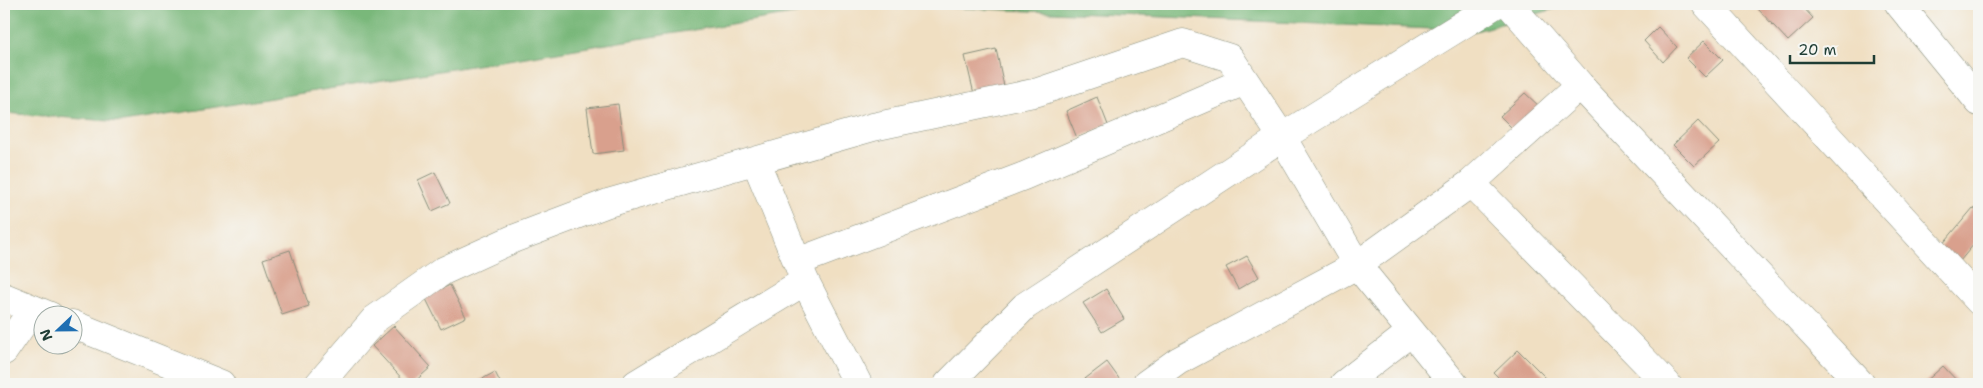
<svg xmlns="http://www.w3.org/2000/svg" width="1983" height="388" font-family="'Shantell Sans',sans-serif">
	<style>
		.forest { fill: #79b87a; stroke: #4c7a57 }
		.building { fill: #d9a08d }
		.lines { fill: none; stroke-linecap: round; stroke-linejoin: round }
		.street-casing { stroke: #888e7b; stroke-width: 29 }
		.secondary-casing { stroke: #888e7b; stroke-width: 29 }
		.street { stroke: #fff; stroke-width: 28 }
		.secondary { stroke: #fff; stroke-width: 28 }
	</style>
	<rect width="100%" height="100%" fill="#f6f6f2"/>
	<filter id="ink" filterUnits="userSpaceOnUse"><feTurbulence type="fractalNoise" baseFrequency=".02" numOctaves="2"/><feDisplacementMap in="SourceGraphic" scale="10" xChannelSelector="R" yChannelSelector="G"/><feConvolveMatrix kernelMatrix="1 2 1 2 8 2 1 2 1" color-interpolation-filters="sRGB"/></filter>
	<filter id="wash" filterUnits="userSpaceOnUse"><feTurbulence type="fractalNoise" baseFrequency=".0096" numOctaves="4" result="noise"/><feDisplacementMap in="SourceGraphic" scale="20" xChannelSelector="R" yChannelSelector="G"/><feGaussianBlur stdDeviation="1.12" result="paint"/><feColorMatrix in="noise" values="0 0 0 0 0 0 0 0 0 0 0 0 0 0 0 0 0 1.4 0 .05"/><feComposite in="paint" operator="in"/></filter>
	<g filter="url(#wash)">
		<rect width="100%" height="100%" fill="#f0dfc2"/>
		<!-- forest -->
		<path class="forest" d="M4,4H855L123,122L4,113Z
			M872,4H1572L1476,31Z"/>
		<g id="blocks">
			<!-- building -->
			<path class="building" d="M1764,4H1800L1813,18L1788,41L1758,9Z
				M1658,27L1677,47L1663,62L1644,41Z
				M1704,41L1723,60L1705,77L1686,58Z
				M996,49L1005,91L975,98L965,56Z
				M1525,93L1540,107L1515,131L1500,116Z
				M1097,97L1108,125L1077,138L1066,111Z
				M618,104L624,150L593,154L587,108Z
				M1698,121L1719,143L1694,166L1673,145Z
				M435,172L450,203L432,211L418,180Z
				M1973,208L1979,213V238L1955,267L1936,252Z
				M290,250L309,306L282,315L263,259Z
				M1247,256L1259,277L1238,289L1226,267Z
				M450,285L466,317L441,329L425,297Z
				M1106,289L1124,319L1102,332L1083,303Z
				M394,326L431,367L412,384H407L372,346Z
				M1518,350L1547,379L1542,384H1505L1494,373Z
				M1107,362L1123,384H1083L1081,382Z
				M1943,366L1960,384H1923Z
				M495,372L501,384H476L475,383Z"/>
		</g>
	</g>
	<g filter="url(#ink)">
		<use href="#blocks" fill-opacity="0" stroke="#888e7b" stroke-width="1"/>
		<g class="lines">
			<defs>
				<path id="street" d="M1509,4L1580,85L1861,384
					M1706,4L1979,301
					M1899,4L1979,102
					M756,162L805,281L858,384
					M1471,183L1667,384
					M797,262L1024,176L1245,81
					M4,351L33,309
					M319,384L375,319L443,271L513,239L608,203L873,127L1038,92L1183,43L1230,58L1282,137L1357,265L1454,384
					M636,384L805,281
					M948,384L1025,306L1282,137L1496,4
					M1146,384L1178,361L1357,265L1471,183L1580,85
					M1344,384L1410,333"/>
				<path id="secondary" d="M4,297L50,316
					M72,324L221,384"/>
			</defs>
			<!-- street casing -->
			<use href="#street" class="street-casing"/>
			<!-- secondary casing -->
			<use href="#secondary" class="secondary-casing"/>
			<!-- street -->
			<use href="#street" class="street"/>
			<!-- secondary -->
			<use href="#secondary" class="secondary"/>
		</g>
	</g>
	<!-- margin -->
	<rect width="1983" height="388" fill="none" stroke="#f6f6f2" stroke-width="20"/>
	<!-- north arrow -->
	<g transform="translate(58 330) rotate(248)"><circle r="24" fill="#f6f6f2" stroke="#a0aca6"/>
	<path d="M0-4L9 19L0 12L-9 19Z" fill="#1f6fb2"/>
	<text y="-8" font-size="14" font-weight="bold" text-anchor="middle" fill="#1f3d34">N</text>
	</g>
	<!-- scale -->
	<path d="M1790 55v8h84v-8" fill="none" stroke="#1f3d34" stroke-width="2.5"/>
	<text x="1798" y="55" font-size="15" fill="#1f3d34" stroke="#f6f6f2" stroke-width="4" paint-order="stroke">20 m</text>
</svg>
